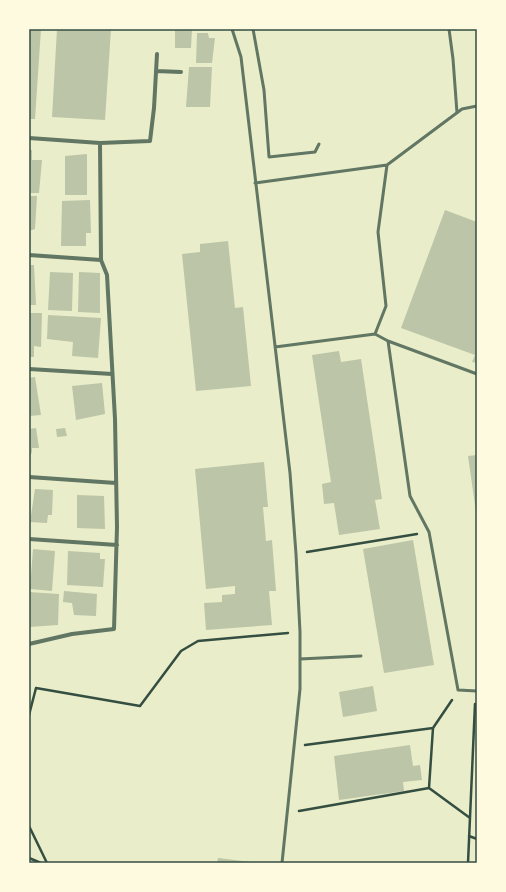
<svg xmlns="http://www.w3.org/2000/svg" width="506" height="892" font-family="Cabin,sans-serif">
	<style>
		.building { fill: #bcc5a7 }
		.lines { fill: none; stroke-linecap: round; stroke-linejoin: round }
		.path { stroke: #344e41; stroke-width: 2.5 }
		.service { stroke: #617663; stroke-width: 3 }
		.minor { stroke: #617663; stroke-width: 4 }
		.neatline { fill: none; stroke: #344e41; stroke-width: 1.5 }
	</style>
	<rect width="100%" height="100%" fill="#e9edc9"/>
	<!-- building -->
	<path class="building" d="M29,29H41L35,119H29Z
		M57,29H111L105,120L52,117Z
		M175,29H192L191,48H175Z
		M197,33H208L209,38H215L212,63H196Z
		M189,67H212L210,107H186Z
		M29,150H32V160H42L39,193H29Z
		M87,154V195H65V156Z
		M29,196H37L35,229L29,231Z
		M90,200L91,233H86V246H61L62,201Z
		M445,210L477,222V363L472,362L475,355L401,328Z
		M228,241L235,308L243,307L251,386L196,391L182,254L200,252V244Z
		M29,265H34L36,305H29Z
		M50,272L73,273L72,311L48,310Z
		M79,272L100,273V313L78,312Z
		M29,313H42L41,347L34,346V357H29Z
		M48,315L101,318L98,358L72,356L73,342L47,339Z
		M339,351L341,362L361,359L382,499L375,500L380,529L339,535L334,503L324,504L322,484L331,482L312,355Z
		M35,377L41,415L29,416V378Z
		M102,383L105,414L76,420L72,386Z
		M36,428L39,448H32V452L29,458V429Z
		M65,428L67,436L57,437L56,429Z
		M477,455V512H476L468,456Z
		M264,462L268,507H263L266,541L272,540L276,591H269L272,625L206,630L204,603L222,602V595L235,594V586L206,589L195,469Z
		M35,489L53,490L52,515H48L47,523L30,522Z
		M77,495L104,496L105,529L77,528Z
		M413,540L434,665L384,673L363,549Z
		M33,549L55,551L52,591L30,589Z
		M68,551L100,553V559H105L103,587L67,585Z
		M64,591L97,594L96,616L74,615L72,603L63,602Z
		M29,592L59,594L58,625L29,627Z
		M373,686L377,711L343,717L339,692Z
		M410,745L413,766L420,765L422,780L403,782L404,791L339,800L334,756Z
		M218,858L251,862V863H217Z"/>
	<g class="lines">
		<!-- path -->
		<path class="path" d="M307,552L417,534
			M29,715L36,688L140,706L181,651L198,641L288,633
			M305,745L433,728L452,700
			M429,788L433,728
			M299,811L429,788L470,818
			M29,826L47,863
			M469,836L477,839
			M29,858L41,863
			M468,863L475,704"/>
		<!-- service -->
		<path class="service" d="M232,29L241,57L290,473L296,554L300,632V689L282,863
			M253,29L264,90L269,157L315,152L319,144
			M449,29L453,59L457,113
			M255,183L387,165L462,109L477,106
			M375,334L386,306L378,232L387,165
			M388,341L410,496L429,532L458,690L477,691
			M275,347L375,334L388,341L477,374
			M300,659L361,656"/>
		<!-- minor -->
		<path class="minor" d="M156,71L181,72
			M29,138L100,143L101,260L107,275L115,419L117,527L114,629L72,634L29,644
			M100,143L150,141L154,108L157,54
			M29,255L101,260
			M29,369L112,374
			M29,477L116,483
			M29,539L117,545"/>
	</g>
	<!-- border -->
	<rect width="506" height="892" fill="none" stroke="#fefae0" stroke-width="60"/>
	<rect x="30" y="30" width="446" height="832" class="neatline"/>
</svg>
